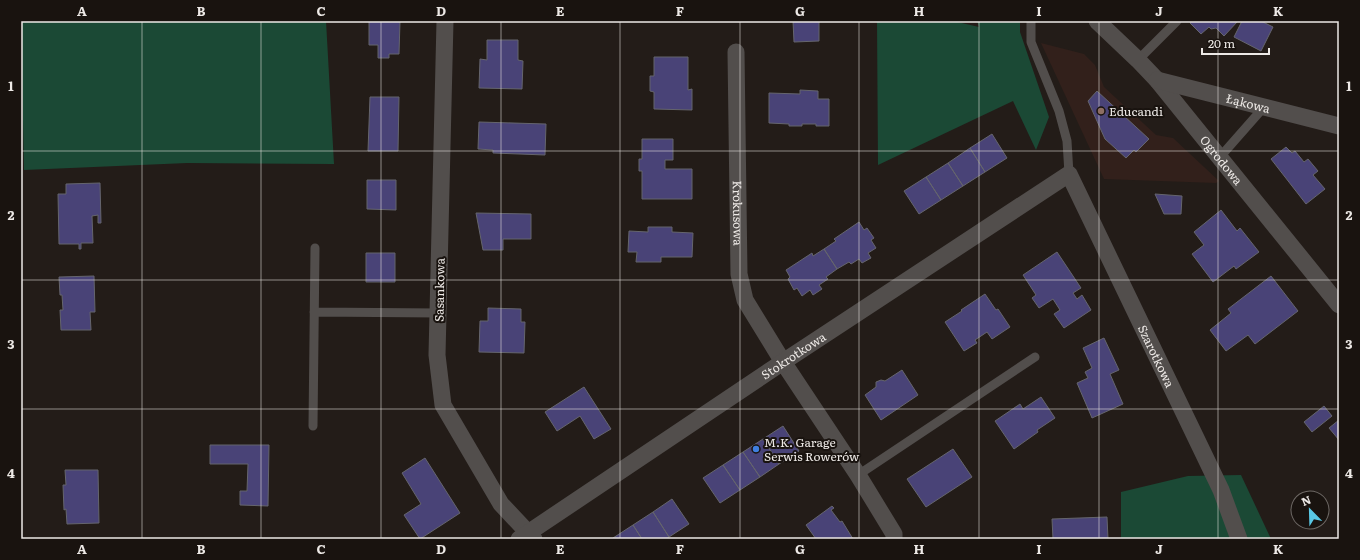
<svg xmlns="http://www.w3.org/2000/svg" width="1360" height="560" font-family="Literata,serif">
	<style>
		.education { fill: #32201b }
		.green { fill: #1b4935 }
		.building { fill: #494377; stroke: #65656d }
		.lines { fill: none; stroke-linecap: round; stroke-linejoin: round }
		.lane { stroke: #524e4c; stroke-width: 9 }
		.street { stroke: #524e4c; stroke-width: 17 }
		.grid { fill: none; stroke: #ede9e6; stroke-width: 1; stroke-opacity: 0.55 }
		.education-dot { fill: #8d6e63; stroke: #19130f; stroke-width: 1.5 }
		.shop-dot { fill: #3f7fe0; stroke: #19130f; stroke-width: 1.5 }
		.labels { text-anchor: middle; dominant-baseline: central; stroke-width: 4; stroke-linejoin: round; paint-order: stroke }
		.street-label { font-size: 12px; fill: #ede9e6; stroke: #19130f }
		.poi-label { font-size: 12px; fill: #ede9e6; stroke: #19130f; text-anchor: start }
		.neatline { fill: none; stroke: #ede9e6; stroke-width: 1.5 }
		.grid-label { font-size: 13px; text-anchor: middle; font-weight: bold; fill: #ede9e6 }
	</style>
	<rect width="100%" height="100%" fill="#231c18"/>
	<!-- education -->
	<path class="education" d="M1041,43L1084,54L1095,65L1104,87L1156,135L1173,138L1219,181L1216,183L1104,179Z"/>
	<!-- green -->
	<path class="green" d="M21,21H326L334,164L187,163L24,170Z
		M877,21H953L979,27L977,21H1020V32L1049,117L1036,150L1013,101L878,165Z
		M1241,475L1271,539H1121V492L1188,476Z"/>
	<!-- building -->
	<path class="building" d="M369,21H400L399,54H389V58H378V45H369Z
		M793,21H819V41L794,42Z
		M1191,21H1238L1224,36L1216,28L1211,29L1209,27L1201,34L1190,23Z
		M1242,21H1261L1273,27L1261,51L1234,37Z
		M487,40H518V60L523,61L522,89L479,88L480,59L487,60Z
		M654,57H688V90L692,89V110L654,109V92L650,91V76H654Z
		M800,90L818,91V99H829V126H816V124H802V126H789V124L769,123V93L800,94Z
		M1097,91L1149,139L1136,152L1134,150L1126,158L1105,139L1088,101Z
		M370,97H399L398,151H368Z
		M479,122L546,124L545,155L493,153V150L478,149Z
		M992,134L1007,158L985,172L970,148Z
		M642,139H673V160H665V169H692V199H642V171H639V159H642Z
		M1286,147L1292,153L1295,151L1304,162L1308,159L1318,171L1313,175L1325,189L1306,204L1271,159Z
		M970,148L985,172L963,186L948,163Z
		M948,163L963,186L941,200L926,177Z
		M926,177L941,200L919,214L904,191Z
		M367,180H396V210L367,209Z
		M100,183L101,223H98V215L92,216L93,243H81V249H79V244H59L58,194H66V184Z
		M1155,194L1182,196L1181,214H1164Z
		M1221,210L1237,231L1240,228L1259,252L1236,269L1234,266L1213,282L1192,254L1204,245L1194,232Z
		M476,213L531,214V239H503V250H483Z
		M859,222L864,230L867,228L874,238L871,240L876,248L868,253L871,258L862,263L859,259L851,264L849,262L837,269L824,249L836,241L834,239Z
		M648,227H672V232L693,233L692,257H661V262H636L637,252H628L629,231L648,232Z
		M824,249L837,269L826,277L828,279L819,285L822,289L813,295L810,290L802,296L797,288L794,290L788,279L790,277L786,270L812,253L813,256Z
		M1057,252L1081,288L1073,293L1077,299L1082,295L1091,310L1064,328L1054,314L1060,310L1053,299L1039,308L1032,298L1036,295L1023,275Z
		M366,253H395V282H366Z
		M94,276L95,312H90L91,330H61L60,310H63L62,295H60L59,277Z
		M1271,276L1298,311L1255,344L1248,335L1226,351L1210,330L1231,313L1228,309Z
		M985,294L996,310L998,309L1010,327L992,339L987,332L975,340L977,343L964,351L945,322L962,311L961,310Z
		M488,308L521,309V322H525L524,353L479,352L480,321H488Z
		M1104,338L1119,370L1110,374L1123,404L1092,418L1077,383L1088,378L1085,372L1092,368L1083,348Z
		M902,370L918,395L881,420L865,395L876,387V382L881,380L885,381Z
		M584,387L611,429L594,439L580,416L557,431L545,412Z
		M1041,397L1055,418L1037,430L1038,432L1014,449L995,421L1020,404L1023,409Z
		M1324,406L1332,416L1312,432L1304,422Z
		M1339,420V440L1329,428Z
		M783,426L799,451L779,464L763,439Z
		M763,439L779,464L760,477L743,452Z
		M210,445H269L268,506L240,505V491H247L248,464H210Z
		M953,449L972,477L926,507L907,479Z
		M743,452L760,477L740,490L723,465Z
		M425,458L460,513L420,539L404,515L421,504L402,473Z
		M723,465L740,490L720,503L703,478Z
		M65,470H98L99,523L67,524L66,509L64,510L63,485H66Z
		M672,499L689,524L669,537L653,512Z
		M832,506L834,508L831,510L840,522L842,521L853,539H816L806,525Z
		M653,512L669,537L666,539H642L633,525Z
		M1107,517L1108,539H1053L1052,519Z
		M633,525L642,539H613V538Z"/>
	<g class="lines">
		<!-- lane -->
		<path class="lane" d="M1031,21V42L1059,111L1067,141L1069,174
			M1138,60L1177,21
			M1220,157L1264,107
			M314,312L439,313
			M313,426L315,248
			M858,475L1035,357"/>
		<!-- street -->
		<g class="street">
			<path d="M445,21L437,355L443,405L501,504L534,539"/>
			<path id="s1" d="M1097,21L1138,60L1157,80L1339,305"/>
			<path id="s2" d="M736,52L739,274L745,300L783,362L858,475L894,534V539"/>
			<path id="s3" d="M1157,80L1339,126"/>
			<path id="s4" d="M519,539L783,362L1069,174L1221,490L1239,539"/>
		</g>
	</g>
	<!-- grid -->
	<path class="grid" d="M142,21V539M261,21V539M381,21V539M501,21V539M620,21V539M740,21V539M859,21V539M979,21V539M1099,21V539M1218,21V539M21,151H1339M21,280H1339M21,409H1339"/>
	<!-- markers -->
	<circle class="education-dot" cx="1101" cy="111" r="4"/>
	<circle class="shop-dot" cx="756" cy="449" r="4"/>
	<g class="labels">
		<!-- street labels -->
		<g class="street-label">
			<text stroke="none"><textPath href="#s3" startOffset="94">Łąkowa</textPath></text>
			<text stroke="none"><textPath href="#s1" startOffset="187">Ogrodowa</textPath></text>
			<text stroke="none"><textPath href="#s2" startOffset="161">Krokusowa</textPath></text>
			<text transform="translate(439 290) rotate(-89)">Sasankowa</text>
			<text stroke="none"><textPath href="#s4" startOffset="330">Stokrotkowa</textPath></text>
			<text stroke="none"><textPath href="#s4" startOffset="862">Szarotkowa</textPath></text>
		</g>
		<!-- poi labels -->
		<g class="poi-label">
			<text x="1109" y="111">Educandi</text>
			<text x="764" y="442">M.K. Garage<tspan x="764" dy="14">Serwis Rowerów</tspan></text>
		</g>
	</g>
	<!-- border -->
	<rect width="1360" height="560" fill="none" stroke="#19130f" stroke-width="44"/>
	<!-- north arrow -->
	<g transform="translate(1310 510) rotate(337)"><circle r="19" fill="#19130f" stroke="#6e6965"/>
	<path d="M0-3L7 15L0 10L-7 15Z" fill="#59c8e5"/>
	<text y="-6" font-size="11" font-weight="bold" text-anchor="middle" fill="#ede9e6">N</text>
	</g>
	<!-- scale -->
	<path d="M1202 48v6h67v-6" fill="none" stroke="#ede9e6" stroke-width="2"/>
	<text x="1208" y="48" font-size="12" fill="#ede9e6" stroke="#19130f" stroke-width="3" paint-order="stroke">20 m</text>
	<rect x="22" y="22" width="1316" height="516" class="neatline"/>
	<g class="grid-label">
		<text x="82" y="16">A</text>
		<text x="201" y="16">B</text>
		<text x="321" y="16">C</text>
		<text x="441" y="16">D</text>
		<text x="560" y="16">E</text>
		<text x="680" y="16">F</text>
		<text x="800" y="16">G</text>
		<text x="919" y="16">H</text>
		<text x="1039" y="16">I</text>
		<text x="1159" y="16">J</text>
		<text x="1278" y="16">K</text>
		<text x="11" y="91">1</text>
		<text x="1349" y="91">1</text>
		<text x="11" y="220">2</text>
		<text x="1349" y="220">2</text>
		<text x="11" y="349">3</text>
		<text x="1349" y="349">3</text>
		<text x="11" y="478">4</text>
		<text x="1349" y="478">4</text>
		<text x="82" y="554">A</text>
		<text x="201" y="554">B</text>
		<text x="321" y="554">C</text>
		<text x="441" y="554">D</text>
		<text x="560" y="554">E</text>
		<text x="680" y="554">F</text>
		<text x="800" y="554">G</text>
		<text x="919" y="554">H</text>
		<text x="1039" y="554">I</text>
		<text x="1159" y="554">J</text>
		<text x="1278" y="554">K</text>
	</g>
</svg>
